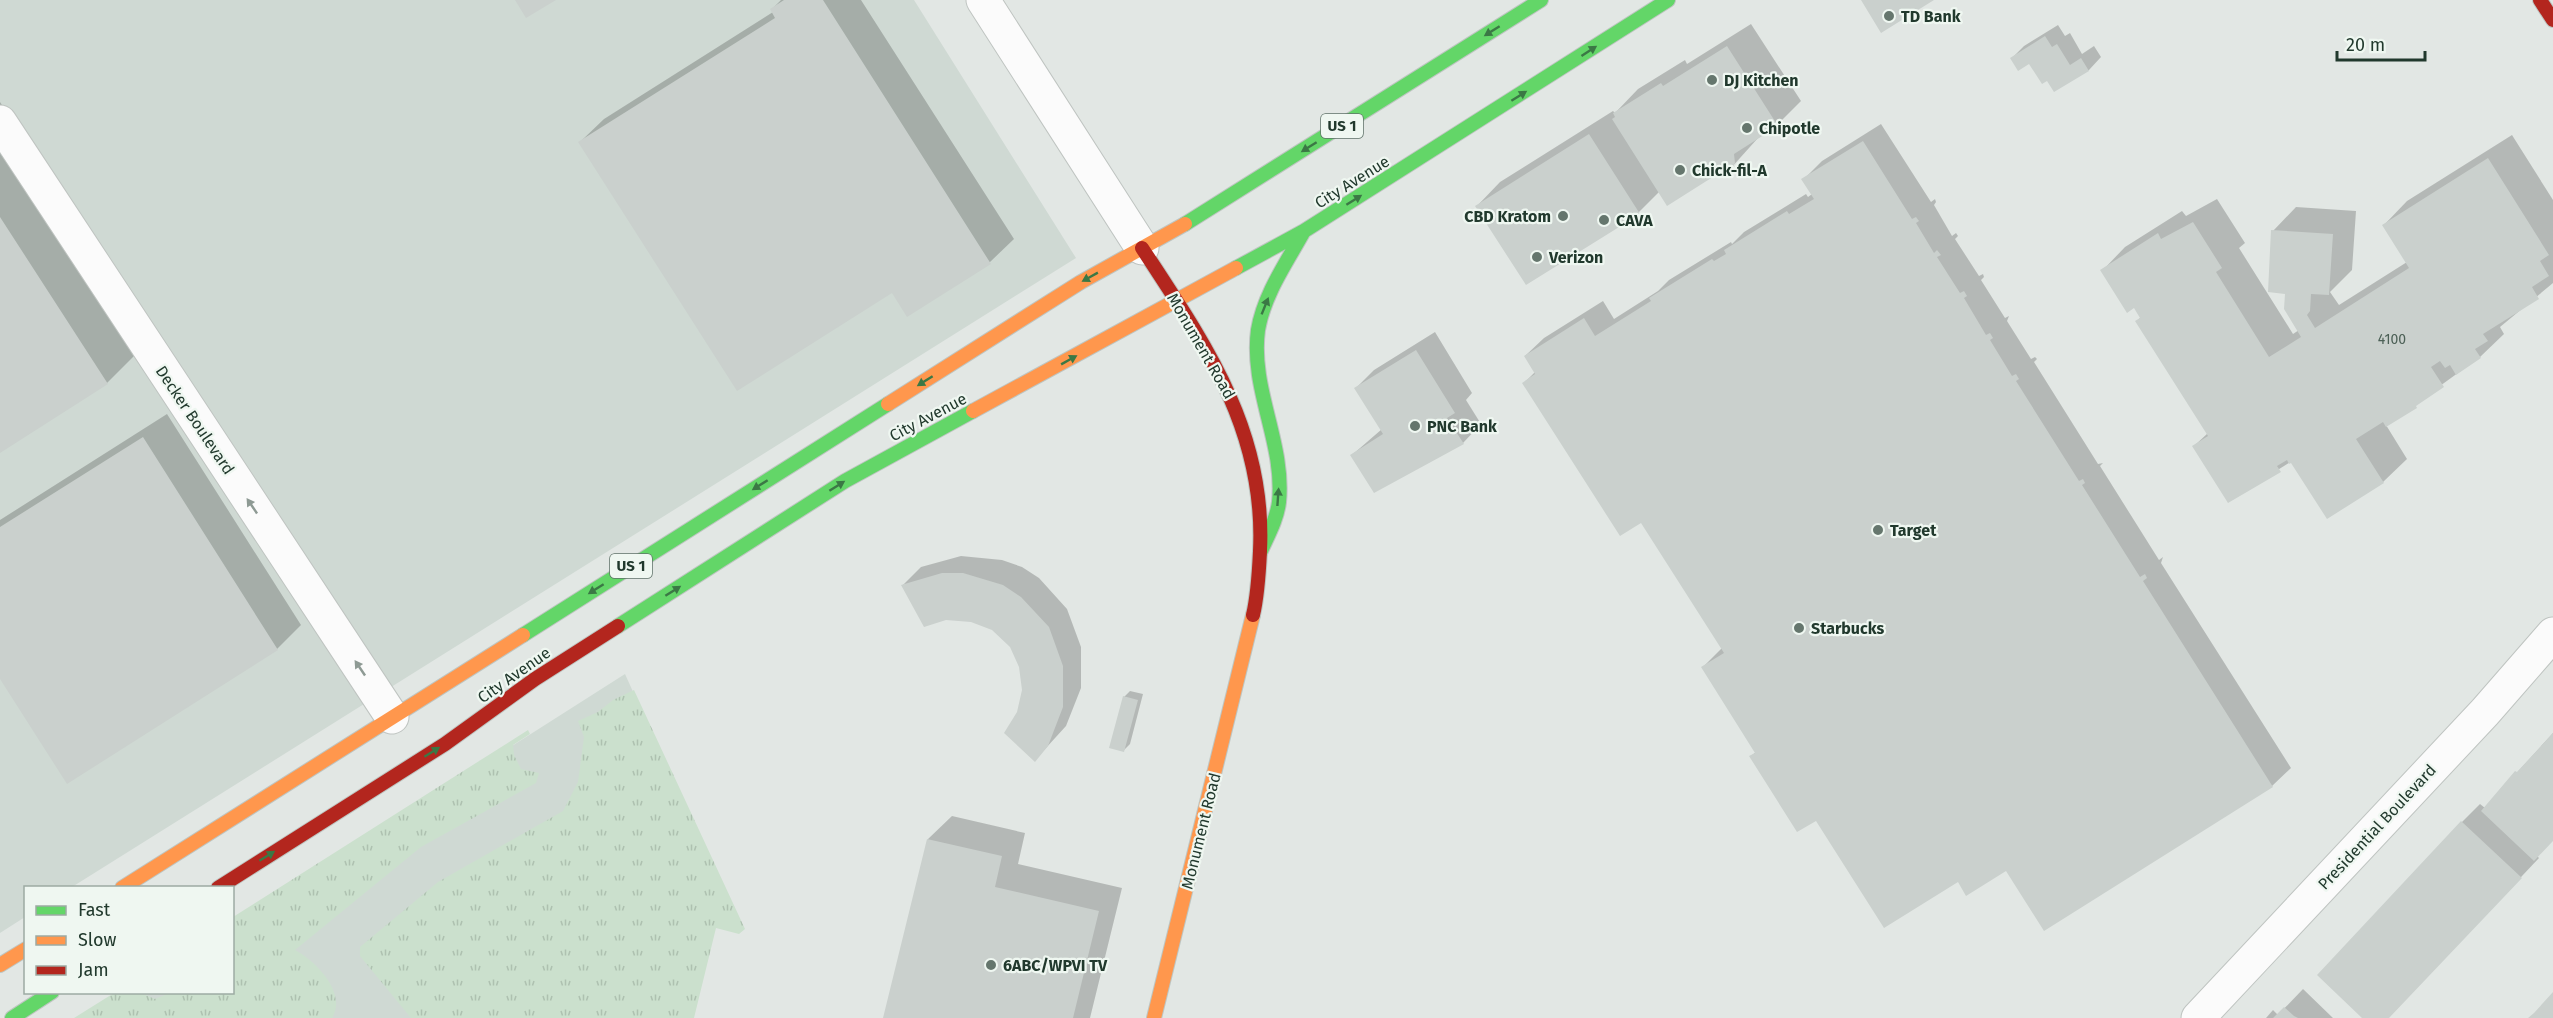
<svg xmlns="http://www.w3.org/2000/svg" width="2553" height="1018" font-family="'Fira Sans',sans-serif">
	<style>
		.built { fill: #cfd9d3 }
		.grass { fill: url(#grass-tufts) }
		.shadow { fill: #0003 }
		.building { fill: #cad0cd }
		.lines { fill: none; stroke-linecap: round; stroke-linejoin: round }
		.street-casing { stroke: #bfc4c1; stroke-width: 35 }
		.fast-casing { stroke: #bec5c1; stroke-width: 16 }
		.slow-casing { stroke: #bec5c1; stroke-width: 16 }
		.jam-casing { stroke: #bec5c1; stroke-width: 16 }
		.street { stroke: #fbfbfb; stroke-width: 33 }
		.fast { stroke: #63d668; stroke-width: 14 }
		.slow { stroke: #ff974d; stroke-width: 14 }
		.jam { stroke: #b3261e; stroke-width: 14 }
		.oneway { fill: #3b7845 }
		.oneway2 { fill: #8e9a94 }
		.poi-dot { fill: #65766d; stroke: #eff7f1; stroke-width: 2 }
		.labels { text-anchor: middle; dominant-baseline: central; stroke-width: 4.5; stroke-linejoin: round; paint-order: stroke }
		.number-label { font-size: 14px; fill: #4c6056 }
		.shield { fill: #eff7f1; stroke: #5f7268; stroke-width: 1.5 }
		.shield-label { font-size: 15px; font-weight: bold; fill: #21392d }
		.poi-label { font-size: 16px; font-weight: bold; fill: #21392d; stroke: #eff7f1; text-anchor: start }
		.street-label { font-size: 16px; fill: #21392d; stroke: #eff7f1 }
	</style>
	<defs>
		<pattern id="grass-tufts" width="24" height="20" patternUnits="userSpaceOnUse" patternTransform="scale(1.5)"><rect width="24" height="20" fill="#cbe0cd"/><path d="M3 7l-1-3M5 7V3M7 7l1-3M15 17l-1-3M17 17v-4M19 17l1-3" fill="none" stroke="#aec1b0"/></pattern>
	</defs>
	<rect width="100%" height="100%" fill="#e2e7e4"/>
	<!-- built -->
	<path class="built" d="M0,0H914L1076,258L72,887L26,888L25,917L0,933Z
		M625,674L718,880L685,1018H85L125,993L232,992L233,924Z"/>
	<!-- grass -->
	<path class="grass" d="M634,690L745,929L739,934L716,928L694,1018H411L360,956V947L438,882L563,811L578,782L584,737L578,721L598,712L613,700Z
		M528,730L530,734L513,745L514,755L521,769L539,773L536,783L421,847L295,950C314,960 348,992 332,1018H74L114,993H141L155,999L170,993L232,992L233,917Z"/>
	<!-- shadow -->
	<path class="shadow" d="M781,0H861L1014,239L990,262L893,291L580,142L604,119L773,12L772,9Z
		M1751,24L1801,101L1777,125L1758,138L1731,168L1720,169L1668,204L1660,191L1639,212L1477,206L1500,182L1613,111L1615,113L1638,89L1685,60L1687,64Z
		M2058,25L2065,36L2070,33L2082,54L2094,46L2101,57L2089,70L2055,90L2048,79L2030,62L2011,59L2024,46Z
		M0,102L152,338L107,383L0,452Z
		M1881,124L1931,202L1935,199L1936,202L1934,205L1952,236L1956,233L1958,236L1955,239L1979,276L1983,274L1984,277L1981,280L2005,318L2009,316L2007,321L2031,359L2035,357L2037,359L2034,362L2098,464L2103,463L2100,466L2159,560L2163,557L2161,563L2291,768L2272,786L2045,929L2006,869L1958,880L1816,819L1751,756L1756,752L1703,667L1722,648L1642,521L1524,383L1535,372L1525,356L1544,338L1603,301L1614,319L1658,291L1669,280L1731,242L1732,244L1744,232L1806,194L1808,197L1812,194L1803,180L1822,161Z
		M2512,135L2553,200V283L2500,327L2504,334L2480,357L2386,425L2407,459L2383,482L2292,461L2228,501L2194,446L2208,433L2137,321L2141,317L2134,306L2102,271L2125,247L2182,211L2186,216L2217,199L2245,243L2239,248L2293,334L2299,330L2286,292L2273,231L2296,207L2356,211L2352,270L2330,292L2339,305L2407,262L2384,225L2407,201Z
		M1435,332L1472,393L1466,400L1481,424L1463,443L1352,455L1382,429L1356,388L1374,370Z
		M167,414L301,625L277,649L0,676V520Z
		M961,556L1002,560L1022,567L1039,578L1067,609L1081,647V688L1066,726L1035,760L1019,713L1024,690L1021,666L1011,646L992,629L903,585L921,567Z
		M1130,691L1143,694L1130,744L1124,750V697Z
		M2553,733V840L2537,856L2539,858L2388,1018H2365L2319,975L2462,822L2480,804L2485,808Z
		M952,816L1025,833L1018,864L1122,888L1090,1018H885L928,839Z
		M2303,989L2333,1018H2266L2273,1010L2278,1015Z"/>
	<!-- building -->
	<path class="building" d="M515,0H556L526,18Z
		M784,0H823L991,264L907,317L892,293L737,391L578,142L775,18L770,9Z
		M1861,0H1934L1881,33Z
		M2045,36L2052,47L2057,44L2070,65L2081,58L2089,71L2054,92L2047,81L2042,84L2029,64L2018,71L2010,58Z
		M1727,46L1778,126L1734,154L1735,163L1731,169L1721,172L1712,168L1716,175L1667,206L1612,119L1615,117L1613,113L1661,83L1663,86Z
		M1589,134L1640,214L1526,285L1475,206Z
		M1863,141L1912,219L1916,217L1919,221L1916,223L1934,253L1937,250L1941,255L1937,257L1960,293L1964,291L1967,296L1964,298L1986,335L1990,333L1993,338L1990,340L2012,376L2016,374L2019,379L2016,381L2079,481L2083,479L2085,483L2082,485L2140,577L2145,574L2147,578L2143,581L2273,787L2044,931L2006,871L1966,896L1958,882L1884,928L1816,821L1797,832L1749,756L1755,753L1701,667L1724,653L1641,523L1620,536L1522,383L1535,374L1524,356L1584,318L1595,336L1651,301L1649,298L1712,259L1714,261L1726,254L1724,250L1787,211L1789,214L1814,199L1801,179Z
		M2488,158L2549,255L2540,261L2549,276L2532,287L2539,299L2483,334L2488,341L2475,349L2481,358L2456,375L2450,365L2445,368L2440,361L2431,367L2444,387L2416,406L2417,408L2386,427L2383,422L2356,439L2384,483L2327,519L2291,463L2289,464L2287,460L2277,466L2281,472L2228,503L2192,446L2208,436L2135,321L2140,318L2134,308L2127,313L2100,270L2158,233L2161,239L2193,222L2222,268L2216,272L2269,357L2301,337L2284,309L2285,294L2268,292L2271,230L2333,234L2329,295L2311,294L2310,311L2307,315L2315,328L2409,268L2382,225Z
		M0,217L108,384L0,453Z
		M1416,350L1455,413L1447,418L1464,444L1374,493L1350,455L1383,434L1354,388Z
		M143,437L278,650L67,784L0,679V527Z
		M942,573H963L1003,585L1021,597L1049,627L1063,666V707L1048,746L1035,762L1004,733L1017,712L1022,690L1019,667L1010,647L992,630L971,622L946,620L924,627L901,585Z
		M1123,696L1138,700L1124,752L1109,748Z
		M2553,733V841L2534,861L2481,811L2515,771L2517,772Z
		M2461,821L2522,878L2389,1018H2362L2317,975Z
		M927,839L1002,856L995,887L1099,911L1073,1018H883Z
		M2553,992V1018H2528L2534,1013Z
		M2284,1007L2294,1016L2298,1018H2273Z"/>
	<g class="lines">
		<defs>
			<path id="street" d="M983,0L1142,248
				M0,122L392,717
				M2198,1018L2485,712L2553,634"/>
			<path id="fast" d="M1185,224L1541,0
				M1236,268L1304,231L1668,0
				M1260,553C1267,537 1277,520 1279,502C1285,443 1250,389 1258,330C1264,294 1287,262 1304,231
				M618,626L845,481L973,411
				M523,635L888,404
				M12,1018L52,992"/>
			<path id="slow" d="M888,404L1081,282L1185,224
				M973,411L1236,268
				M122,888L523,635
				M0,965L26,949
				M1154,1018L1253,615"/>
			<path id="jam" d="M2540,0L2553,20
				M1142,248C1205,344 1266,431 1260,551C1259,572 1258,594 1253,615
				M218,888L445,744L535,679L618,626"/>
		</defs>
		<!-- street casing -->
		<use href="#street" class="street-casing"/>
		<!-- fast casing -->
		<use href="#fast" class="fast-casing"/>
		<!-- slow casing -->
		<use href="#slow" class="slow-casing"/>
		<!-- jam casing -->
		<use href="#jam" class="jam-casing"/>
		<!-- street -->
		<use href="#street" class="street"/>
		<!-- fast -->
		<use href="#fast" class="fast"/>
		<!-- slow -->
		<use href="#slow" class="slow"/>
		<!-- jam -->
		<use href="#jam" class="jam"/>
	</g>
	<!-- one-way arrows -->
	<defs><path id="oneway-solid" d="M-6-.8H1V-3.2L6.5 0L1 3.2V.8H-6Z" transform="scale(1.5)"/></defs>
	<g class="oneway">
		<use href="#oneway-solid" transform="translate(1492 31) rotate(148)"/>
		<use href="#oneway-solid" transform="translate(1589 51) rotate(-33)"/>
		<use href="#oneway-solid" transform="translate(1519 96) rotate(-32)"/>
		<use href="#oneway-solid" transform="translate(1309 147) rotate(148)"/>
		<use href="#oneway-solid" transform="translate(1354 200) rotate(-32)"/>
		<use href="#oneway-solid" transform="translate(1090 277) rotate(151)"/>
		<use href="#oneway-solid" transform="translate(1265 306) rotate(-68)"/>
		<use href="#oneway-solid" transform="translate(1069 360) rotate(-29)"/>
		<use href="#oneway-solid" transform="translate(925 381) rotate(148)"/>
		<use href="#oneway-solid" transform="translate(760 485) rotate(148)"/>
		<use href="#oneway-solid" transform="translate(837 486) rotate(-32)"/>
		<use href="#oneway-solid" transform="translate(1278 497) rotate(-86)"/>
		<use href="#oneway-solid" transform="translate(596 589) rotate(148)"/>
		<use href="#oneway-solid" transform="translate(673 591) rotate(-32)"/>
		<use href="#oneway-solid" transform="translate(432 752) rotate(-32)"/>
		<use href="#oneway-solid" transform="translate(267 856) rotate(-32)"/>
	</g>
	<g class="oneway2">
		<use href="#oneway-solid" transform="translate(252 506) rotate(-124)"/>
		<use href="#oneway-solid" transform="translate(360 668) rotate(-124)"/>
	</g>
	<!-- markers -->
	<g class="poi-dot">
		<circle cx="1889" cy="16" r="6"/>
		<circle cx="1712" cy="80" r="6"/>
		<circle cx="1747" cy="128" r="6"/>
		<circle cx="1680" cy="170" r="6"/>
		<circle cx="1563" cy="216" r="6"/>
		<circle cx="1604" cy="220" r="6"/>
		<circle cx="1537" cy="257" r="6"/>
		<circle cx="1415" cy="426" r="6"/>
		<circle cx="1878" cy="530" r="6"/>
		<circle cx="1799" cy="628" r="6"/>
		<circle cx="991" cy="965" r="6"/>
	</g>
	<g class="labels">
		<!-- number labels -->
		<g class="number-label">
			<text x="2392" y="339">4100</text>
		</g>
		<!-- shield labels -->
		<g class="shield">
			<rect x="1321" y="114" width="42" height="24" rx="4.5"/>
			<rect x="610" y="554" width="42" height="24" rx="4.5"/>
		</g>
		<g class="shield-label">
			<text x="1342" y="126">US 1</text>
			<text x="631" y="566">US 1</text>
		</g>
		<!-- poi labels -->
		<g class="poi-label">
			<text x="1901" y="16">TD Bank</text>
			<text x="1724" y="80">DJ Kitchen</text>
			<text x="1759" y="128">Chipotle</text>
			<text x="1692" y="170">Chick-fil-A</text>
			<text x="1551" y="216" text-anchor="end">CBD Kratom</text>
			<text x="1616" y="220">CAVA</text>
			<text x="1549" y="257">Verizon</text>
			<text x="1427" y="426">PNC Bank</text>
			<text x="1890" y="530">Target</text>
			<text x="1811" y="628">Starbucks</text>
			<text x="1003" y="965">6ABC/WPVI TV</text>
		</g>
		<!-- street labels -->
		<g class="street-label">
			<text transform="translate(1352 182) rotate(-32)">City Avenue</text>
			<text transform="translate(1201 346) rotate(60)">Monument Road</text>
			<text transform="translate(928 417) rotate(-28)">City Avenue</text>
			<text transform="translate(195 420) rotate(56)">Decker Boulevard</text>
			<text transform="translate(514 675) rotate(-35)">City Avenue</text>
			<text transform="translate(2377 827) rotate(-47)">Presidential Boulevard</text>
			<text transform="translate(1201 831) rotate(-76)">Monument Road</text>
		</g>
	</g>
	<!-- legend -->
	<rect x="24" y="886" width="210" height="108" fill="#eff7f1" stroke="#9daba3" stroke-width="1.5"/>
	<rect x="36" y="906" width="30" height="9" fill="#63d668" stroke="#9daba3" stroke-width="1.5"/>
	<text x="78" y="916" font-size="18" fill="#21392d">Fast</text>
	<rect x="36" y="936" width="30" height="9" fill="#ff974d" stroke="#9daba3" stroke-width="1.5"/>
	<text x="78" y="946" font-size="18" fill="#21392d">Slow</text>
	<rect x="36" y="966" width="30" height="9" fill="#b3261e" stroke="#9daba3" stroke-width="1.5"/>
	<text x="78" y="976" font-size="18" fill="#21392d">Jam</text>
	<!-- scale -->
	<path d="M2337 51v9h88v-9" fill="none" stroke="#21392d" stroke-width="3"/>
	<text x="2346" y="51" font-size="18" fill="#21392d" stroke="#eff7f1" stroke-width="4.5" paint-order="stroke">20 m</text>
</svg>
